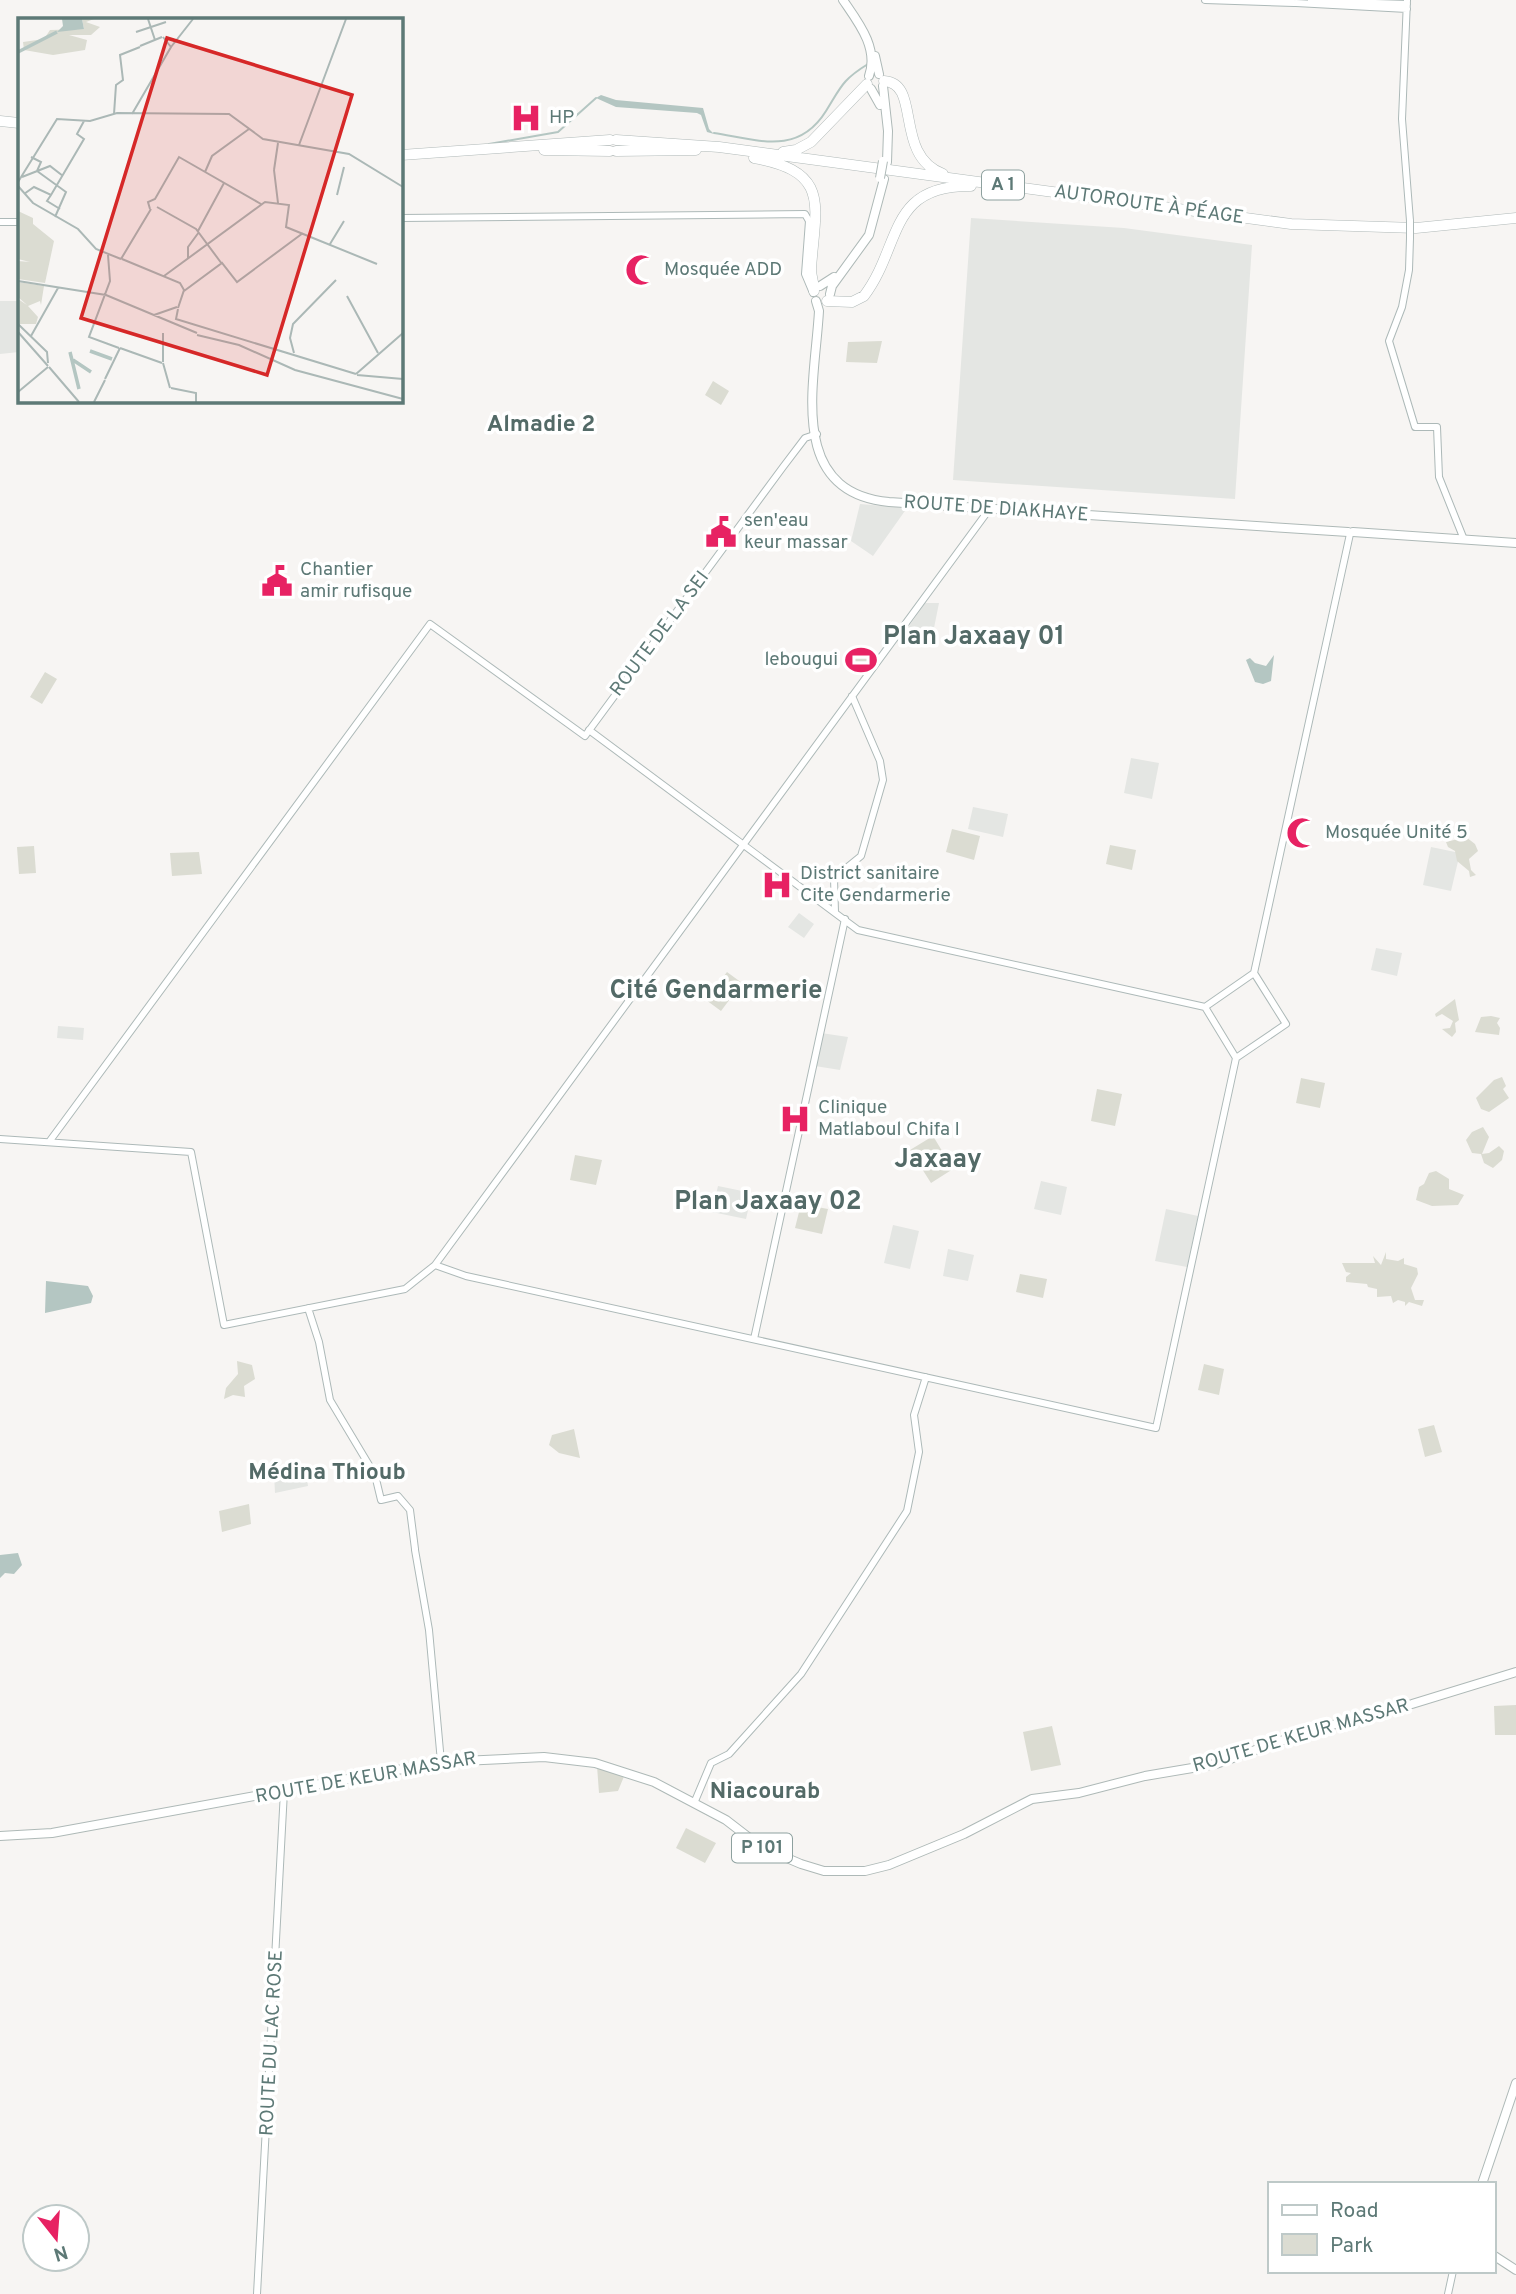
<svg xmlns="http://www.w3.org/2000/svg" width="1516" height="2294" font-family="Overpass,sans-serif">
	<style>
		.built { fill: #e4e6e3 }
		.green { fill: #dbdcd2 }
		.water { fill: #b4c6c2 }
		.lines { fill: none; stroke-linecap: round; stroke-linejoin: round }
		.stream { stroke: #b4c6c2; stroke-width: 2 }
		.secondary-casing { stroke: #adb9b8; stroke-width: 8 }
		.primary-casing { stroke: #aeb9b7; stroke-width: 10 }
		.highway-casing { stroke: #b0b9b8; stroke-width: 11 }
		.secondary { stroke: #fff; stroke-width: 6 }
		.primary { stroke: #fff; stroke-width: 8 }
		.highway { stroke: #fff; stroke-width: 10 }
		.secondary-bridge-casing { stroke: #adb9b8; stroke-width: 8; stroke-linecap: butt }
		.primary-bridge-casing { stroke: #aeb9b7; stroke-width: 10; stroke-linecap: butt }
		.secondary-bridge { stroke: #fff; stroke-width: 6 }
		.primary-bridge { stroke: #fff; stroke-width: 8 }
		.labels { text-anchor: middle; dominant-baseline: central; stroke-width: 7; stroke-linejoin: round; paint-order: stroke }
		.shield { fill: #fff; stroke: #8ea19f; stroke-width: 2 }
		.shield-label { font-size: 18px; font-weight: bold; fill: #5d7976 }
		.poi-label { font-size: 19px; fill: #5d7976; stroke: #fff; text-anchor: start }
		.street-label { font-size: 19px; fill: #5d7976; stroke: #fff }
		.quarter-label { font-size: 23px; font-weight: bold; fill: #536a67; stroke: #fff }
		.district-label { font-size: 26px; font-weight: bold; fill: #536a67; stroke: #fff }
		.inset-river { fill: none; stroke: #b4c6c2; stroke-width: 3.5 }
		.inset-road { fill: none; stroke: #abb8b6; stroke-width: 2 }
		.view { fill: #d62828; fill-opacity: 0.15; stroke: #d62828; stroke-width: 3.5 }
		.inset-edge { fill: none; stroke: #5d7976; stroke-width: 3.5 }
	</style>
	<rect width="100%" height="100%" fill="#f7f5f3"/>
	<!-- built -->
	<path class="built" d="M971,218L1124,228L1252,245L1235,499L953,480Z
		M0,301H19V352L0,354Z
		M860,504L907,508L873,556L851,541Z
		M925,603H939L932,638L905,632Z
		M1131,758L1159,763L1152,799L1124,793Z
		M973,807L1008,814L1003,837L968,829Z
		M1431,847L1460,853L1451,891L1423,885Z
		M799,913L814,924L804,938L788,927Z
		M1376,948L1402,953L1397,976L1371,970Z
		M58,1026L84,1028L83,1040L57,1038Z
		M821,1033L848,1037L840,1070L815,1066Z
		M1041,1181L1067,1187L1061,1215L1034,1209Z
		M718,1186L752,1193L746,1219L712,1212Z
		M1166,1209L1198,1216L1187,1267L1155,1261Z
		M893,1225L919,1231L910,1269L884,1263Z
		M948,1249L974,1255L968,1281L943,1276Z
		M306,1471L308,1486L275,1493L274,1473Z"/>
	<!-- green -->
	<path class="green" d="M882,341L877,363L846,362L848,342Z
		M713,381L729,391L721,405L705,395Z
		M859,645L877,658L863,676L845,663Z
		M45,672L57,679L42,704L30,697Z
		M952,829L980,836L974,860L946,852Z
		M1466,837L1475,844L1478,851L1469,859L1471,870L1476,875L1470,877L1469,871L1457,861L1455,851L1448,847L1446,842Z
		M1110,845L1136,850L1132,870L1106,864Z
		M34,846L36,873L19,874L17,847Z
		M199,852L202,874L172,876L170,853Z
		M727,972L742,983L721,1011L706,1000Z
		M1455,999L1459,1020L1455,1023L1456,1032L1452,1037L1442,1029L1450,1028L1453,1021L1442,1014L1436,1017L1435,1014Z
		M1491,1016L1500,1018L1497,1023L1500,1028L1499,1035L1475,1032L1481,1017Z
		M1502,1077L1506,1086L1503,1089L1509,1098L1489,1112L1481,1109L1476,1098L1494,1080Z
		M1301,1078L1325,1083L1320,1108L1296,1103Z
		M1097,1089L1122,1094L1115,1126L1091,1121Z
		M1483,1127L1489,1137L1482,1154L1489,1153L1499,1146L1504,1151L1502,1160L1493,1168L1484,1163L1481,1154L1472,1153L1466,1140L1472,1132Z
		M933,1136L953,1169L931,1183L910,1150Z
		M575,1155L602,1160L596,1185L570,1180Z
		M1436,1171L1449,1179V1189L1464,1195L1458,1205L1432,1206L1416,1200L1419,1187L1424,1184L1429,1173Z
		M801,1204L828,1209L822,1234L795,1228Z
		M1386,1252V1259L1398,1261L1404,1258V1264L1417,1268L1418,1274L1411,1288L1415,1300H1424L1422,1306L1409,1302L1405,1306V1302L1398,1300L1393,1303L1391,1296L1377,1297V1289L1368,1287L1367,1284L1346,1282V1277L1351,1273L1346,1272L1342,1263H1375L1373,1256L1381,1265Z
		M1020,1274L1047,1279L1043,1298L1016,1292Z
		M237,1361L252,1365L255,1379L244,1386L245,1397L233,1395L224,1399L226,1388L238,1374Z
		M1204,1364L1224,1369L1219,1395L1198,1390Z
		M1434,1425L1442,1452L1425,1457L1418,1429Z
		M574,1429L580,1458L559,1453L549,1445L552,1435Z
		M249,1504L251,1524L222,1532L219,1511Z
		M1516,1705V1735H1495L1494,1706Z
		M1052,1726L1061,1765L1031,1771L1023,1732Z
		M597,1766L625,1774L618,1791L599,1793Z
		M686,1828L716,1843L705,1863L676,1848Z"/>
	<!-- water -->
	<path class="water" d="M601,95L616,100L703,108L709,129L714,134L707,132L701,115L697,113L616,107L596,98Z
		M1274,655L1271,681L1263,684L1255,682L1246,660L1250,658L1255,663L1266,666Z
		M46,1281L88,1286L93,1296L91,1303L45,1313Z
		M18,1553L22,1565L14,1574L5,1573L0,1578V1555Z"/>
	<g class="lines">
		<!-- stream -->
		<path class="stream" d="M714,133C758,140 798,156 826,111C841,87 842,80 868,64
			M489,144L558,132L596,98"/>
		<defs>
			<path id="secondary" d="M1205,0L1294,3
				M1407,0L1402,119L1410,221
				M1311,1L1407,4
				M1296,3L1407,9
				M401,218L805,214L809,221L805,274L813,293
				M0,222H19
				M1410,238L1409,270L1402,307L1389,341L1415,427H1437L1439,477L1463,537
				M589,730L858,930L1205,1007
				M835,912L834,878L861,856L883,780L880,761L852,696
				M1236,1058L1205,1007L1254,973L1350,534
				M0,1139L191,1152L224,1325L405,1289L435,1265L991,507
				M49,1142L430,624L585,736L783,467L805,438L817,434
				M435,1265L466,1276L1156,1428L1236,1058L1286,1024L1254,973
				M308,1308L319,1342L330,1400L375,1475L381,1500L398,1496L410,1510L415,1549
				M754,1339L845,919
				M415,1550L429,1630L441,1762
				M695,1801L711,1763L729,1754L801,1674L907,1511L919,1452L914,1415L926,1377
				M257,2294L284,1791
				M1448,2294L1453,2271"/>
			<path id="primary" d="M843,0C858,22 879,48 869,76
				M875,56L879,74
				M883,86L888,131L887,162
				M871,89L880,105
				M820,286L834,277
				M830,294L832,286L869,235L884,179
				M816,301L819,311C815,383 786,492 889,502L1348,532
				M1353,532L1516,543
				M0,1836L52,1833L441,1762L544,1757L595,1763L654,1782L726,1820L761,1847L801,1864L824,1871H865L889,1865L964,1834L1032,1799L1079,1793L1145,1776L1216,1764L1306,1732L1412,1704L1516,1672
				M1482,2184L1516,2083
				M1493,2255L1516,2270"/>
			<path id="highway" d="M884,81C922,83 893,155 943,174
				M0,121L19,123
				M616,140L719,147L1291,224L1416,228L1516,218
				M544,150L610,151
				M616,151L696,150
				M783,152L796,150L811,142L867,84
				M401,155L610,140
				M754,158C832,172 815,206 811,269C811,276 814,283 814,291
				M827,301L852,302L864,296C902,246 887,185 971,186"/>
		</defs>
		<!-- secondary casing -->
		<use href="#secondary" class="secondary-casing"/>
		<!-- primary casing -->
		<use href="#primary" class="primary-casing"/>
		<!-- highway casing -->
		<use href="#highway" class="highway-casing"/>
		<!-- secondary -->
		<use href="#secondary" class="secondary"/>
		<!-- primary -->
		<use href="#primary" class="primary"/>
		<!-- highway -->
		<use href="#highway" class="highway"/>
		<defs>
			<path id="secondary-bridge" d="M1410,221V238"/>
			<path id="primary-bridge" d="M880,178L883,161"/>
		</defs>
		<!-- secondary-bridge casing -->
		<use href="#secondary-bridge" class="secondary-bridge-casing"/>
		<!-- primary-bridge casing -->
		<use href="#primary-bridge" class="primary-bridge-casing"/>
		<!-- secondary-bridge -->
		<use href="#secondary-bridge" class="secondary-bridge"/>
		<!-- primary-bridge -->
		<use href="#primary-bridge" class="primary-bridge"/>
	</g>
	<!-- icons -->
	<defs>
		<symbol id="hospital-bare" viewBox="-9 -9 18 18"><path d="M-5-5h3v3.5h4V-5h3V5h-3V1.5h-4V5h-3Z" fill="#e72263" stroke="#fff" stroke-width="2.5" paint-order="stroke"/></symbol>
		<symbol id="mosque-bare" viewBox="-9 -9 18 18"><path d="M3.5-4.9A6 6 0 1 0 3.5 4.9A5 5 0 1 1 3.5-4.9Z" fill="#e72263" stroke="#fff" stroke-width="2.5" paint-order="stroke"/></symbol>
		<symbol id="civic-bare" viewBox="-9 -9 18 18"><path d="M-.6-6.5H3V-4.5H.6V-3L4-1V1h2V6H-6V1h2V-1L-.6-3ZM-1.2 2.5V6h2.4V2.5Z" fill="#e72263" stroke="#fff" stroke-width="2.5" paint-order="stroke"/></symbol>
		<symbol id="stadium-bare" viewBox="-9 -9 18 18"><path d="M0-5a6.5 5 0 1 0 0 10a6.5 5 0 1 0 0-10ZM-3.5-1.8h7v3.6h-7Z" fill="#e72263" stroke="#fff" stroke-width="2.5" paint-order="stroke"/></symbol>
	</defs>
	<g fill-rule="evenodd">
		<use href="#hospital-bare" x="504" y="96" width="44" height="44"/>
		<use href="#mosque-bare" x="619" y="248" width="44" height="44"/>
		<use href="#civic-bare" x="699" y="510" width="44" height="44"/>
		<use href="#civic-bare" x="255" y="559" width="44" height="44"/>
		<use href="#stadium-bare" x="839" y="638" width="44" height="44"/>
		<use href="#mosque-bare" x="1280" y="811" width="44" height="44"/>
		<use href="#hospital-bare" x="755" y="863" width="44" height="44"/>
		<use href="#hospital-bare" x="773" y="1097" width="44" height="44"/>
	</g>
	<g class="labels">
		<!-- shield labels -->
		<g class="shield">
			<rect x="982" y="170.5" width="42" height="29" rx="5"/>
			<rect x="732" y="1833.5" width="60" height="29" rx="5"/>
		</g>
		<g class="shield-label">
			<text x="1003" y="185">A 1</text>
			<text x="762" y="1848">P 101</text>
		</g>
		<!-- poi labels -->
		<g class="poi-label">
			<text x="549" y="118">HP</text>
			<text x="664" y="270">Mosquée ADD</text>
			<text x="744" y="521">sen'eau<tspan x="744" dy="22">keur massar</tspan></text>
			<text x="300" y="570">Chantier<tspan x="300" dy="22">amir rufisque</tspan></text>
			<text x="838" y="660" text-anchor="end">lebougui</text>
			<text x="1325" y="833">Mosquée Unité 5</text>
			<text x="800" y="874">District sanitaire<tspan x="800" dy="22">Cite Gendarmerie</tspan></text>
			<text x="818" y="1108">Clinique<tspan x="818" dy="22">Matlaboul Chifa I</tspan></text>
		</g>
		<!-- street labels -->
		<g class="street-label">
			<text transform="translate(1149 205) rotate(8)">AUTOROUTE À PÉAGE</text>
			<text transform="translate(996 509) rotate(4)">ROUTE DE DIAKHAYE</text>
			<text transform="translate(660 634) rotate(-53)">ROUTE DE LA SEI</text>
			<text transform="translate(1301 1736) rotate(-16)">ROUTE DE KEUR MASSAR</text>
			<text transform="translate(366 1778) rotate(-10)">ROUTE DE KEUR MASSAR</text>
			<text transform="translate(272 2043) rotate(-87)">ROUTE DU LAC ROSE</text>
		</g>
		<!-- quarter labels -->
		<g class="quarter-label">
			<text x="541" y="425">Almadie 2</text>
			<text x="327" y="1473">Médina Thioub</text>
			<text x="765" y="1792">Niacourab</text>
		</g>
		<!-- district labels -->
		<g class="district-label">
			<text x="974" y="637">Plan Jaxaay 01</text>
			<text x="716" y="991">Cité Gendarmerie</text>
			<text x="938" y="1160">Jaxaay</text>
			<text x="768" y="1202">Plan Jaxaay 02</text>
		</g>
	</g>
	<!-- overview -->
	<g transform="translate(18 18)">
		<rect width="385" height="385" fill="#f7f5f3"/>
		<path d="M64,1H76L68,4L82,9L73,17H51L69,22L67,32L35,37L6,32L5,24L26,21L32,12L66,11ZM0,193L15,200V206L36,223L27,265L0,261V243L12,244L0,241ZM0,264L26,268L23,287L22,283L10,288L20,299L18,306H0V281L9,287L0,279Z" fill="#dbdcd2"/>
		<path d="M44,1H64L66,11L39,14L45,8Z" fill="#b4c6c2"/>
		<path class="inset-river" d="M0,34L39,14M72,333L94,341M52,334L61,371M55,342L73,354"/>
		<path class="inset-road" d="M130,1L137,22M118,14L148,4M122,28L144,19M153,29L175,1M96,96L98,67L105,62L102,37L122,29M114,96L153,29L145,19M281,127L328,1M13,139L23,144L19,153M256,152L260,185M256,152L260,125M19,153L48,174L37,199M187,154L194,138L231,111M4,159L32,148L45,158M0,164L39,101L72,103L99,95L211,96L245,121L331,136L385,169M0,168L15,185L60,211L78,231L103,241M6,176L16,169L33,177L66,121L59,116L66,103M33,177L29,183L42,191M319,177L326,149M139,189L178,211L204,246M132,191L130,184L137,181L161,139L243,186M180,213L206,165M312,226L326,203M90,237L92,263L71,319L101,330M170,240V229L181,214M103,241L133,191M104,241L162,265L166,272L160,290M146,258L247,184L271,187L268,209L359,246M0,263L88,277L179,315M166,273L204,245L219,264L285,215M329,278L360,335M160,291L158,301L338,356M136,297L159,289M0,306L29,334L30,345M0,314L30,348M179,317L221,327L277,352L385,381M13,318L40,270M102,330L144,345M276,335L272,320L275,306L318,262M145,344V315M145,345L152,370M31,349L61,384M338,356L385,315M339,357L385,361M87,361L102,330M153,370L178,375V384M0,374L30,349M76,384L87,362"/>
		<path class="view" d="M149,20L334,77L249,357L63,300Z"/>
		<rect width="385" height="385" class="inset-edge"/>
	</g>
	<!-- legend -->
	<rect x="1268" y="2182" width="228" height="91" fill="#ffffff" stroke="#bec9c8" stroke-width="2"/>
	<rect x="1282" y="2205" width="35" height="10" fill="#ffffff" stroke="#bec9c8" stroke-width="2"/>
	<text x="1330" y="2217" font-size="21" fill="#5d7976">Road</text>
	<rect x="1282" y="2234" width="35" height="21" fill="#dbdcd2" stroke="#bec9c8" stroke-width="2"/>
	<text x="1330" y="2252" font-size="21" fill="#5d7976">Park</text>
	<!-- north arrow -->
	<g transform="translate(56 2238) rotate(163)"><circle r="33" fill="#ffffff" stroke="#bec9c8" stroke-width="2"/>
	<path d="M0-5L12 26L0 18L-12 26Z" fill="#e72263"/>
	<text y="-10" font-size="19" font-weight="bold" text-anchor="middle" fill="#5d7976">N</text>
	</g>
</svg>
